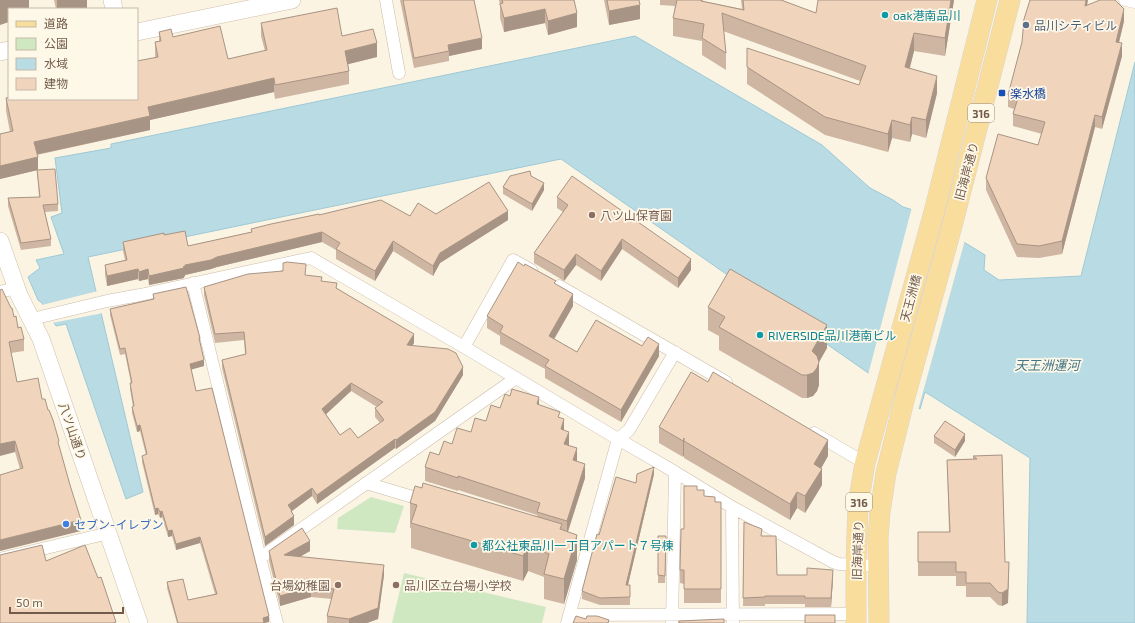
<svg xmlns="http://www.w3.org/2000/svg" width="1135" height="623" font-family="'Exo 2','Noto Sans JP',sans-serif">
	<style>
		.green { fill: #cfe8c2 }
		.water { fill: #b8dbe4; stroke: #9fc9d5 }
		.pier { fill: #fbf4e3 }
		.lines { fill: none; stroke-linecap: round; stroke-linejoin: round }
		.street-casing { stroke: #ccbcaa; stroke-width: 13 }
		.secondary-casing { stroke: #d1beaa; stroke-width: 18 }
		.primary-casing { stroke: #dad4d0; stroke-width: 21 }
		.street { stroke: #fff; stroke-width: 12 }
		.secondary { stroke: #fff; stroke-width: 17 }
		.primary { stroke: #f8dd9d; stroke-width: 20 }
		.wall { fill: #ceb6a2; fill-rule: evenodd }
		.shaded-wall { fill: #a89484 }
		.building { fill: #f0d4bc; stroke: #a89484; fill-rule: evenodd }
		.culture-dot { fill: #0f9aa8; stroke: #fef8e9; stroke-width: 1.5 }
		.service-dot { fill: #5c6f8a; stroke: #fef8e9; stroke-width: 1.5 }
		.transit-dot { fill: #1a4fb4; stroke: #fef8e9; stroke-width: 1.5 }
		.education-dot { fill: #8d6e63; stroke: #fef8e9; stroke-width: 1.5 }
		.shop-dot { fill: #3f7fe0; stroke: #fef8e9; stroke-width: 1.5 }
		.labels { text-anchor: middle; dominant-baseline: central; stroke-width: 3.5; stroke-linejoin: round; paint-order: stroke }
		.shield { fill: #fef8e9; stroke: #9c8a7a; stroke-width: 1 }
		.shield-label { font-size: 11px; font-weight: bold; fill: #725b4a }
		.culture-label { font-size: 12px; fill: #0d838f; stroke: #fef8e9; text-anchor: start }
		.service-label { font-size: 12px; fill: #4e5e75; stroke: #fef8e9; text-anchor: start }
		.transit-label { font-size: 12px; fill: #164399; stroke: #fef8e9; text-anchor: start }
		.street-label { font-size: 12px; fill: #725b4a; stroke: #fef8e9 }
		.education-label { font-size: 12px; fill: #785e54; stroke: #fef8e9; text-anchor: start }
		.shop-label { font-size: 12px; fill: #366cbe; stroke: #fef8e9; text-anchor: start }
		.water-label { font-size: 13px; font-style: italic; fill: #457685; stroke: #fef8e9 }
	</style>
	<rect width="100%" height="100%" fill="#fbf4e3"/>
	<!-- green -->
	<path class="green" d="M371,497L404,506L395,533L337,529L338,518Z
		M404,573L546,607L542,623H392Z"/>
	<!-- water -->
	<path class="water" d="M635,36L822,145L870,188L893,200L903,207L910,209L985,255L984,270L999,280L1081,276L1135,62V623H1027L1030,458L925,392L920,409L561,159L88,257L143,492L126,499L66,324L56,326L42,303L38,300L28,277L40,268L36,260L64,254L51,217L62,213L55,158L111,148V144Z"/>
	<!-- pier -->
	<path class="pier" d="M912,207L965,240L918,410L868,375Z
		M98,291L103,313L52,323L42,305Z"/>
	<g class="lines">
		<defs>
			<path id="street" d="M386,0L399,73
				M1125,0L1135,2
				M193,283L260,558L277,623
				M559,286L726,382
				M0,292L16,288
				M32,319L107,301L140,295L311,258L464,347L618,439L675,472L732,507L833,562L839,564L879,566
				M464,347L513,260L531,270
				M814,433L865,463
				M366,483L426,501
				M732,507L733,623
				M260,558L516,378
				M0,559L109,533
				M569,615L856,614
				M567,623L618,439L629,430L675,352
				M672,623L675,472"/>
			<path id="secondary" d="M112,0L114,9
				M137,32L292,0
				M0,52L9,50
				M0,241L19,295L41,339L139,623"/>
			<path id="primary" d="M856,623V565L858,505L865,463L934,212L987,0
				M879,623L878,538L880,512L886,473L905,397L952,226L1010,0"/>
		</defs>
		<!-- street casing -->
		<use href="#street" class="street-casing"/>
		<!-- secondary casing -->
		<use href="#secondary" class="secondary-casing"/>
		<!-- primary casing -->
		<use href="#primary" class="primary-casing"/>
		<!-- street -->
		<use href="#street" class="street"/>
		<!-- secondary -->
		<use href="#secondary" class="secondary"/>
		<!-- primary -->
		<use href="#primary" class="primary"/>
	</g>
	<!-- wall -->
	<path class="wall" d="M54,0H87V8L81,9H56Z
		M400,0H474L482,49L449,56V61L414,68Z
		M499,0H574L577,27L548,35L545,23L504,32L500,18V6Z
		M604,0H639L640,19L609,25Z
		M660,0H703V1L742,9L741,0H781L816,13L954,0L945,56L914,51L910,68L937,93L926,138L912,134L910,142L892,138L888,152L825,135L747,84V67L859,85L860,81L723,31L726,53V70L702,55V41L673,36V18L675,6L660,5Z
		M1087,6L1124,21L1119,43L1122,56L1102,129L1095,127L1062,254L1039,258L1017,257L986,190V178L1038,145L1042,134L1013,126V114L1014,109L1008,107V95L1022,42Z
		M261,23L342,36L377,57L348,64L349,71V84L275,99L274,92L150,120V130L37,155L38,170L58,204V211L45,212L51,239V246L21,250L8,206V198L39,197L37,170L0,179V134L10,132L6,111V98L137,99L155,58V42L159,41V32L228,59L265,51L261,36Z
		M503,187L544,190L532,211L503,194Z
		M557,197L691,270L678,288L622,249L601,281L576,265L564,281L534,263V253L563,212L557,208Z
		M436,214L508,220L440,263L433,276L393,251L375,281L336,259V250L322,242L217,267L211,269L185,275V276L184,277V278L149,285L148,279L139,281L138,279L107,286L105,275V265L125,260L123,251V242L164,235L188,246L251,232V229L319,215L410,216Z
		M283,263L305,276L322,281L337,288L414,343L412,346L463,375L435,421L396,449L395,448L317,504L312,496L292,511L294,525L265,546L222,368V360L245,354L244,340L215,343L204,295V287L283,271ZM351,391L377,407L375,408V417L380,423L358,438L340,435L326,414Z
		M556,284L573,306L554,339L577,352L659,356L621,422L545,378V369L500,344V336L487,328V316Z
		M0,290L14,317L24,339V351L11,353L17,382L42,399L48,410L59,446L81,531L20,469L15,452Z
		M153,294L200,338V343L204,366L191,369L196,391L269,622L265,623H177L167,588V582L188,600L215,594L200,543L176,550L172,536L168,537L162,517L160,518L158,514L155,515L142,462V456L146,455L140,431L137,432L132,413V407H133L130,389V383H131L125,354L120,355L110,315V309L153,299Z
		M708,307L827,348L819,362V385L817,391L813,396L807,398H802L719,350V336L708,330Z
		M500,408L560,418L564,430L569,446L585,478L568,532L577,560L564,604L544,599V577L528,571L523,581L411,548V528H410V503L537,516V515L458,490V491L425,481V467L452,444L486,421Z
		M659,427L828,456L821,468L822,485L805,513L797,508L790,520L684,458V455L683,457L659,443Z
		M934,436L965,441L955,457L934,443Z
		M1002,455L1005,562L1009,575L1008,603L1002,606L998,605L990,597H966V586H956V576H918V532H949L947,460L973,459V456Z
		M654,474L628,585H630V605H600L582,599V591L599,535L636,483Z
		M697,490L704,496L715,502H721V603H684V584L680,583V570L684,529Z
		M744,522L761,536L777,575L833,579L831,607H805V604H765V606H743Z
		M658,536H666L665,583H658Z
		M269,551H310L299,557L384,575L378,619L367,623H327V616L332,599L311,597L280,606L269,561Z"/>
	<!-- shaded-wall -->
	<path class="shaded-wall" d="M0,0H29V9H9V22L0,25Z
		M57,0H87V8L81,9H57Z
		M951,0H954L945,56V38Z
		M1086,0H1088L1085,19V6Z
		M640,5V19L609,25V11Z
		M545,9V23L504,32V18Z
		M1124,9V21L1116,54V42Z
		M577,13V27L548,35V21Z
		M914,33V51L905,85V67Z
		M482,38V49L449,56V51L448,45Z
		M377,43V57L345,65V51Z
		M1122,43V56L1102,129V117Z
		M937,76V93L926,138V120Z
		M274,78V92L150,120V130L34,155V142L148,107Z
		M1095,115V127L1062,254V241Z
		M912,117V134L910,142V125Z
		M892,120V138L888,152V134Z
		M38,157V170L0,179V166Z
		M544,183V190L532,211V204Z
		M508,211V220L440,263L433,276V266L440,253Z
		M322,232V242L217,267L211,269L185,275V276L184,277V278L149,285V276L183,267L185,265L217,257Z
		M622,239V249L601,281V271Z
		M393,241V251L375,281V271Z
		M576,254V265L564,281V270Z
		M691,259V270L678,288V278Z
		M138,269V279L107,286V276Z
		M148,269V279L139,281V272Z
		M573,294V306L549,348V336Z
		M827,325V348L819,362V385L817,391L813,396L807,398V375L812,351Z
		M414,334V343L407,354V345Z
		M659,344V356L621,422V410Z
		M204,360V366L190,370V364Z
		M463,367V375L435,421L396,449V440Z
		M351,383V391L322,418V409Z
		M539,397V411L537,404Z
		M564,419V433L561,429Z
		M140,425V431L137,432V426Z
		M569,432V445L564,458V444Z
		M965,434V441L955,457V450Z
		M684,438V455L683,457V441Z
		M395,439V448L317,504V495Z
		M828,440V456L814,481V464Z
		M15,441V452L0,456V444Z
		M577,448V462L573,460Z
		M585,464V478L567,534V521Z
		M654,467V474L626,593V585Z
		M822,469V485L805,513V496Z
		M312,488V496L292,511V517L294,516V525L265,546V537L288,505Z
		M797,492V508L790,520V504Z
		M158,508V514L155,515V509Z
		M162,511V517L160,518V512Z
		M81,520V531L0,551V540Z
		M172,530V536L168,537V531Z
		M577,535V560L564,604V579Z
		M200,537V543L176,550V544Z
		M310,541V551L284,566V555Z
		M528,546V571L523,581V556Z
		M1009,562L1008,603L1002,606V593Z
		M384,565V575L378,619L367,623H349V619Z
		M833,570V579L831,607V598Z
		M311,587V597L280,606V596Z
		M269,616V622L263,623V618Z"/>
	<!-- building -->
	<path class="building" d="M403,0H474L482,38L448,45L449,51L414,58Z
		M502,0H574L577,13L548,21L545,9L504,18L500,4L503,3Z
		M607,0H639L640,5L609,11Z
		M677,0H701V1L744,10L743,0H781L816,13L818,0H951L945,38L914,33L905,67L937,76L926,120L912,117L910,125L892,120L888,134L825,117L747,67V48L859,85L866,66L722,13L726,53L702,38L704,24L673,18Z
		M1030,0H1086L1085,6L1100,0H1115L1124,9L1116,42L1122,43L1102,117L1095,115L1062,241L1039,246L1017,244L986,178L998,134L1038,145L1045,122L1013,114L1018,98L1008,95L1022,42L1024,19Z
		M337,8L342,36L373,29L377,43L345,51L349,71L275,85L274,78L148,107L150,116L34,142L38,157L0,166V134L13,131L6,98L9,97V99H137V61L158,57L155,42L161,41L159,32L171,29L173,37L220,26L228,59L267,50L261,23Z
		M55,169L58,204L43,205L51,239L21,243L8,198L40,197L37,170Z
		M530,171L531,176L544,183L532,204L503,187L510,176Z
		M572,176L691,259L678,278L622,239L601,271L576,254L564,270L534,253L568,205L557,197Z
		M489,182L508,211L440,253L433,266L393,241L375,271L336,249L340,243L322,232L217,257L211,260L185,265V266L183,267L184,268L149,276L148,269L139,272L138,269L107,276L105,265L127,260L123,242L164,233V235L185,231L188,246L252,232L251,229L271,224L319,214V215L381,200L410,216L418,203L436,214Z
		M287,262L306,264L305,275L322,277L321,281L337,283L336,288L414,334L407,345L448,349L456,353L463,367L435,412L396,440L395,439L317,495L312,488L288,505L292,511H291L294,516L265,537L222,360L246,354L244,332L215,334L204,287L248,274L283,271V263ZM351,383L383,402L375,408L384,420L358,438L350,428L340,435L322,409Z
		M518,262L524,266L525,264L556,281L554,283L573,294L549,336L577,352L596,320L642,346L648,337L659,344L621,410L545,366L549,360L500,332L503,326L487,316Z
		M730,269L827,325L812,351L817,356L819,362L817,368L813,373L807,375H802L719,327L725,317L708,307Z
		M186,287L200,338H199L204,360L190,364L196,391L212,388L269,616L263,618L264,623H178L167,582L183,579L188,600L217,594L200,537L176,544L172,530L168,531L162,511L160,512L158,508L155,509L142,456L147,454L140,425L137,426L132,407L134,406L130,383H132L125,348L120,349L110,309L154,299L153,294Z
		M2,289L11,308H12L14,317L16,316L18,328L21,327L24,339L9,342L17,382L38,378L42,399H45L48,410H49L53,420L59,441L58,442L70,485L81,520L0,540V475L23,468L15,441L0,444V290Z
		M691,372L708,382L713,372L828,440L814,464L822,469L805,496L797,492L790,504L684,441V438L683,441L659,427Z
		M512,389L539,397L537,404L560,412L558,417L564,419L561,429L569,432L564,444L577,448L573,460L585,464L567,521L537,512L540,503L458,476V478L425,467L430,452L439,455L444,441L452,444L457,428L471,432L475,418L486,421L491,405L500,408L505,394L510,396Z
		M945,421L965,434L955,450L934,436Z
		M1002,455L1005,562H1009L1008,589L1002,593L998,592L990,583H966V572H956V562H918V532H950L947,460L977,459L973,456Z
		M654,467L626,585H630V597L600,598L582,591L597,534L599,535L616,477L636,483L637,474Z
		M423,483L562,524L560,529L577,535L564,579L544,574L549,554L528,546L523,556L411,523L417,505L410,503L415,486L422,488Z
		M684,486H697V490H704V496L715,497V502H721V589H684V570H680L681,529H684Z
		M744,522L762,529L761,536H776L777,575H807V568L833,570L831,598H805V596H765V597L743,598Z
		M302,528L310,541L284,555L384,565L378,608L349,619L327,616L334,589L311,587L280,596L269,551Z
		M658,536H666L665,576L658,575Z
		M42,545L46,561L85,545L98,578L101,577L116,622L113,623H0V555Z
		M805,615H835V623H805Z
		M576,616L586,619L587,616H597L609,620L608,623H573Z
		M724,619V623H679V621Z"/>
	<!-- markers -->
	<g class="culture-dot">
		<circle cx="885" cy="15" r="4"/>
		<circle cx="760" cy="335" r="4"/>
		<circle cx="474" cy="545" r="4"/>
	</g>
	<circle class="service-dot" cx="1026" cy="25" r="4"/>
	<rect class="transit-dot" x="998" y="89" width="8" height="8" rx="2"/>
	<g class="education-dot">
		<circle cx="592" cy="215" r="4"/>
		<circle cx="338" cy="585" r="4"/>
		<circle cx="396" cy="585" r="4"/>
	</g>
	<circle class="shop-dot" cx="66" cy="524" r="4"/>
	<g class="labels">
		<!-- shield labels -->
		<g class="shield">
			<rect x="968" y="104" width="26" height="18" rx="3"/>
			<rect x="846" y="493" width="26" height="18" rx="3"/>
		</g>
		<g class="shield-label">
			<text x="981" y="113">316</text>
			<text x="859" y="502">316</text>
		</g>
		<!-- culture labels -->
		<g class="culture-label">
			<text x="893" y="15">oak港南品川</text>
			<text x="768" y="335">RIVERSIDE品川港南ビル</text>
			<text x="482" y="545">都公社東品川一丁目アパート７号棟</text>
		</g>
		<!-- service labels -->
		<g class="service-label">
			<text x="1034" y="25">品川シティビル</text>
		</g>
		<!-- transit labels -->
		<g class="transit-label">
			<text x="1010" y="93">楽水橋</text>
		</g>
		<!-- street labels -->
		<g class="street-label">
			<text transform="translate(966 171) rotate(-75)">旧海岸通り</text>
			<text transform="translate(910 298) rotate(-75)">天王洲橋</text>
			<text transform="translate(73 431) rotate(71)">八ツ山通り</text>
			<text transform="translate(857 550) rotate(-88)">旧海岸通り</text>
		</g>
		<!-- education labels -->
		<g class="education-label">
			<text x="600" y="215">八ツ山保育園</text>
			<text x="330" y="585" text-anchor="end">台場幼稚園</text>
			<text x="404" y="585">品川区立台場小学校</text>
		</g>
		<!-- shop labels -->
		<g class="shop-label">
			<text x="74" y="524">セブン-イレブン</text>
		</g>
		<!-- water labels -->
		<g class="water-label">
			<text x="1047" y="365">天王洲運河</text>
		</g>
	</g>
	<!-- legend -->
	<rect x="8" y="8" width="130" height="92" fill="#fef8e9" stroke="#c6b9a9"/>
	<rect x="16" y="21" width="20" height="6" fill="#f8dd9d" stroke="#c6b9a9"/>
	<text x="44" y="28" font-size="12" fill="#725b4a">道路</text>
	<rect x="16" y="38" width="20" height="12" fill="#cfe8c2" stroke="#c6b9a9"/>
	<text x="44" y="48" font-size="12" fill="#725b4a">公園</text>
	<rect x="16" y="58" width="20" height="12" fill="#b8dbe4" stroke="#c6b9a9"/>
	<text x="44" y="68" font-size="12" fill="#725b4a">水域</text>
	<rect x="16" y="78" width="20" height="12" fill="#f0d4bc" stroke="#c6b9a9"/>
	<text x="44" y="88" font-size="12" fill="#725b4a">建物</text>
	<!-- scale -->
	<path d="M10 607v6h113v-6" fill="none" stroke="#725b4a" stroke-width="2"/>
	<text x="16" y="607" font-size="12" fill="#725b4a" stroke="#fef8e9" stroke-width="3" paint-order="stroke">50 m</text>
</svg>
